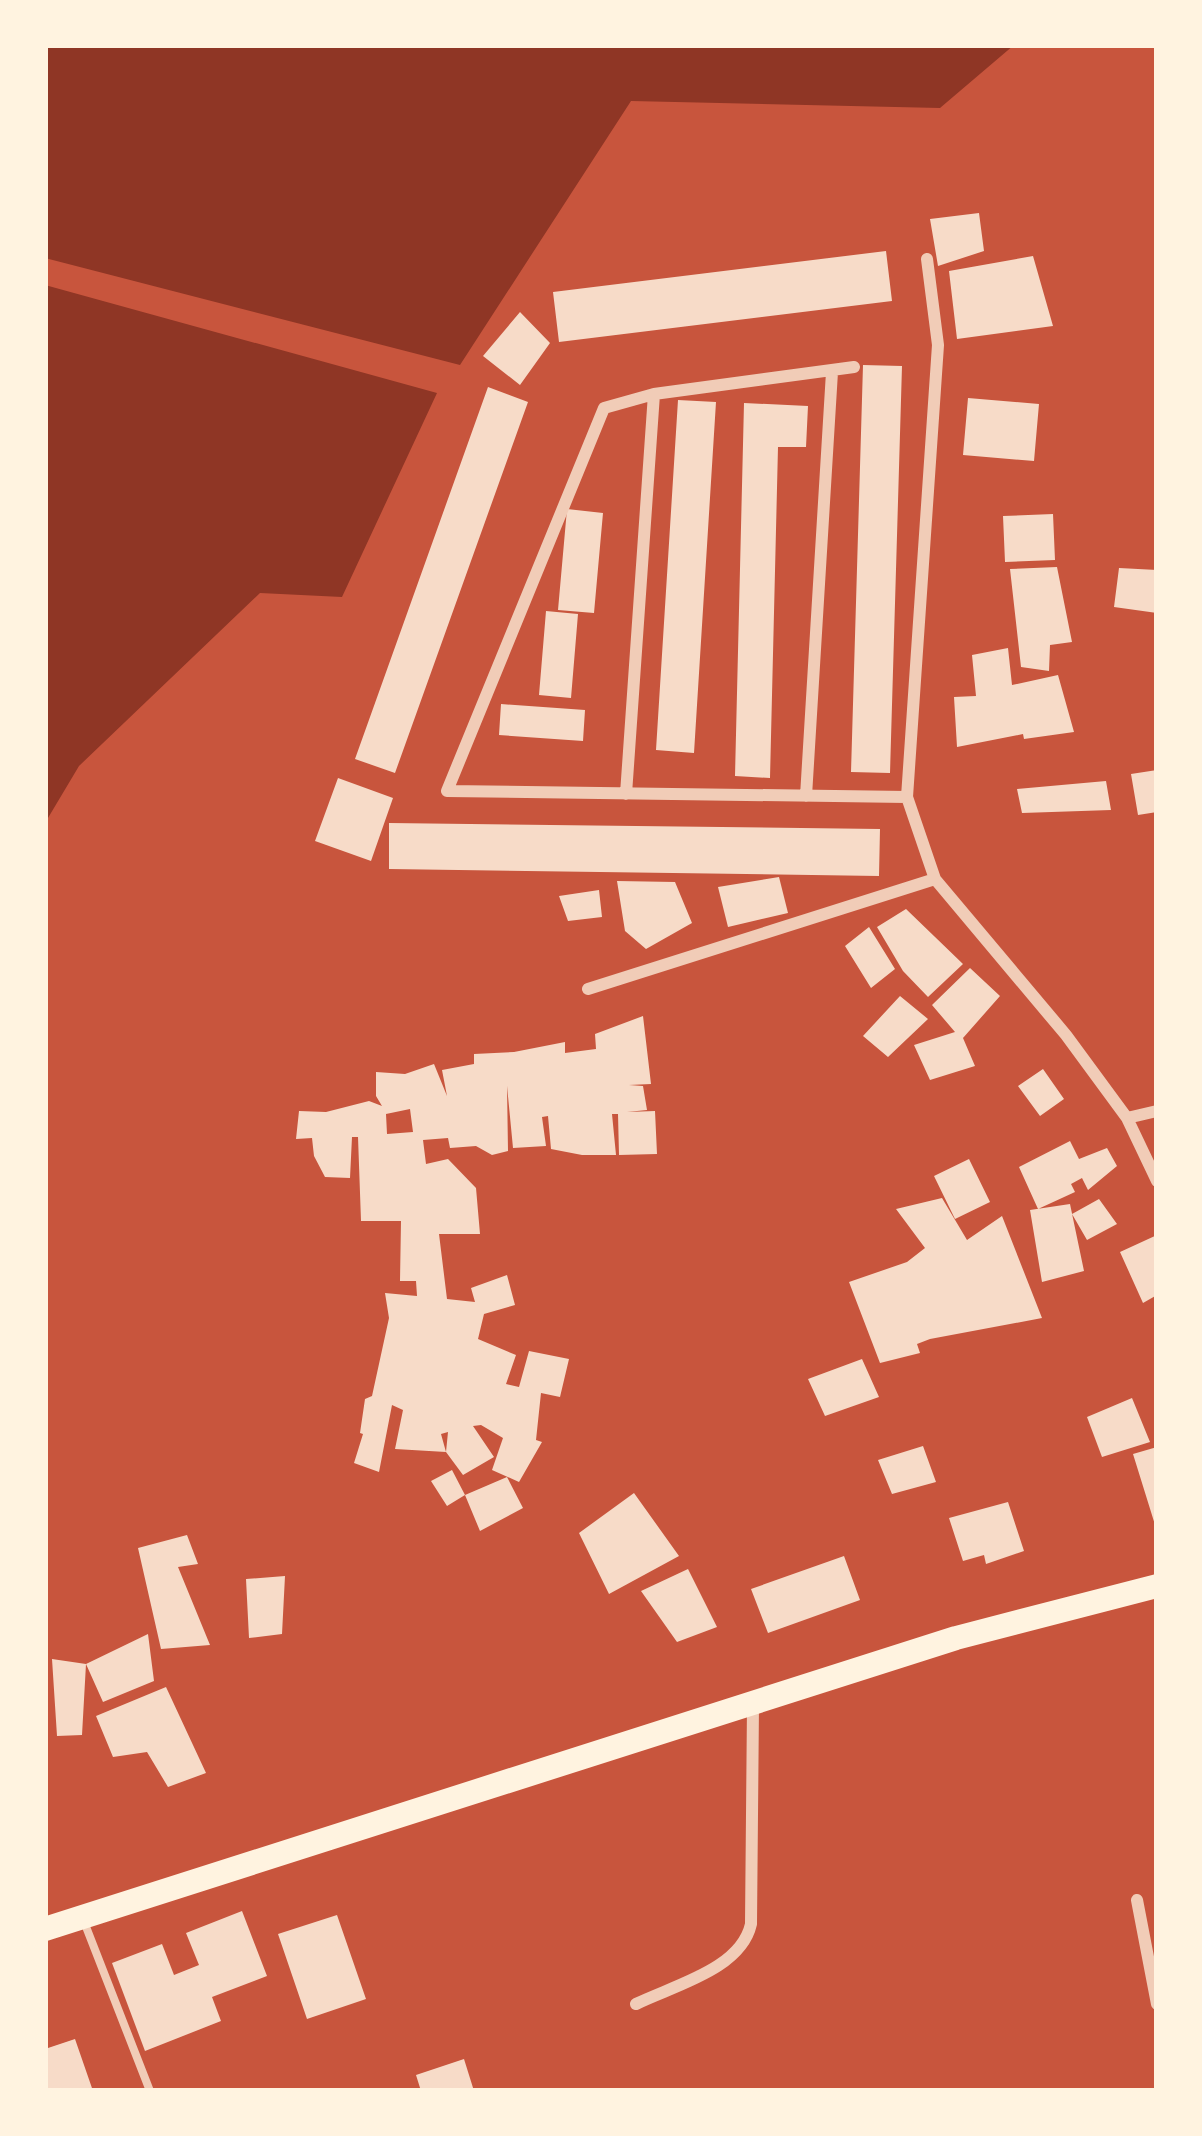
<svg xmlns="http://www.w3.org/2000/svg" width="1202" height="2136" font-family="'Varela Round',sans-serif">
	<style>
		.water { fill: #8f3625 }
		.building { fill: #f7dbc8; fill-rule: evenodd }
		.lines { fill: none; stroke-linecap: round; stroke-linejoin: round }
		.service { stroke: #f1ccb7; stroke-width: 8 }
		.minor { stroke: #f1ccb7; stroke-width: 12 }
		.primary { stroke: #fff3e0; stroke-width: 24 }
	</style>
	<rect width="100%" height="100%" fill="#c8553d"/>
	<!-- water -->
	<path class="water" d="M45,45H1014L940,108L631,101L460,365L45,258Z
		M45,285L437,393L342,597L260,593L79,766L45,823Z"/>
	<!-- building -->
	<path class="building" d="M979,213L984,251L938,266L930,219Z
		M886,251L892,301L559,342L553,292Z
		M1033,256L1053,326L957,339L949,271Z
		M520,312L550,343L520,385L483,356Z
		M863,365L902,366L890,773L851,772Z
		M488,387L528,402L395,773L355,759Z
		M968,398L1039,404L1034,461L963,455Z
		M678,400L716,402L694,753L656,750Z
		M744,403L808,406L806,447H778L770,778L735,776Z
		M567,509L603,513L594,613L558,610Z
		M1053,514L1055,560L1005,562L1003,516Z
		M1057,567L1072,642L1050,645L1049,671L1021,667L1010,569Z
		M1119,568L1157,570V613L1114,607Z
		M546,611L578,614L571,698L539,695Z
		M1008,648L1012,685L1058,675L1074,732L1024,739L1023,734L957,747L954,697L976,696L972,655Z
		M501,704L585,710L583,741L499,735Z
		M1157,770V812L1138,815L1131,774Z
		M338,778L393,798L371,861L315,841Z
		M1106,781L1111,810L1022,813L1017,789Z
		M389,823L880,829L879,876L389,869Z
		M779,877L788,913L728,927L718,887Z
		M617,881L675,882L692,923L646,949L625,931Z
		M599,890L602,917L568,921L559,896Z
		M906,909L963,964L928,997L903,971L877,927Z
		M869,927L895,969L871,988L845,946Z
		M970,968L1000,996L963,1038L975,1066L930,1080L914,1045L955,1032L932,1005Z
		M900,996L928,1019L888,1057L863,1036Z
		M643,1016L651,1084L629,1085L643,1086L647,1110L627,1112L655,1111L657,1154L619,1155L618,1114H612L616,1155H582L551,1149L548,1116L542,1117L546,1146L513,1148L507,1086L508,1151L492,1155L476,1146L450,1148L448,1138L423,1140L426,1164L448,1159L476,1188L480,1234H439L447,1299L475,1302L471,1288L507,1275L515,1305L484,1314L478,1339L516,1355L506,1384L519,1387L529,1351L569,1359L560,1397L541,1393L536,1440L542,1442L519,1482L492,1470L503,1438L481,1425L473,1426L494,1457L463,1475L446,1452L448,1432L441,1434L446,1452L395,1449L403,1410L392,1405L379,1472L354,1463L363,1434L360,1433L365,1399L372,1396L389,1318L385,1293L417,1296L416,1281H400L401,1221H361L358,1137H352L350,1178L325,1177L314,1156L312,1138L296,1139L299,1111L326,1112L369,1101L382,1106L376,1096V1072L405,1074L434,1064L447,1096L442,1070L474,1064V1054L514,1052L565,1042V1053L596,1049L595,1034ZM410,1109L413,1132L387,1134L386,1114Z
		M1043,1069L1064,1099L1040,1116L1018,1086Z
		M1070,1141L1079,1159L1107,1148L1117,1166L1088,1190L1082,1178L1071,1184L1075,1192L1038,1209L1019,1167Z
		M969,1159L990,1202L955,1219L934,1176Z
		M942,1198L967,1240L1002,1216L1042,1318L930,1339L917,1344L920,1353L880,1363L849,1282L907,1262L925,1248L896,1209Z
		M1099,1199L1117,1224L1087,1240L1072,1214Z
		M1070,1204L1084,1271L1042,1282L1030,1210Z
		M1157,1235V1295L1143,1303L1120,1252Z
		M862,1359L879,1397L825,1416L808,1379Z
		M1132,1398L1150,1442L1102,1457L1087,1417Z
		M923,1446L936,1482L892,1494L878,1460Z
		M1157,1447V1528H1156L1133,1454Z
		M452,1470L465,1495L507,1477L523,1508L480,1531L465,1495L447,1506L431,1481Z
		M634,1493L679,1556L609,1594L579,1533Z
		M1008,1502L1024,1551L986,1564L984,1555L963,1561L949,1518Z
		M187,1535L198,1564L178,1567L210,1645L161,1649L138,1548Z
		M844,1556L860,1600L768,1633L751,1589Z
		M688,1569L717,1627L677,1642L641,1591Z
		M285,1576L282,1634L249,1638L246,1579Z
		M148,1634L154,1681L103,1702L86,1664Z
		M52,1659L86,1664L82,1735L57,1736Z
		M166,1687L206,1773L168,1787L147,1752L113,1757L96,1716Z
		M242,1911L267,1976L212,1997L221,2021L145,2051L112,1963L162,1944L174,1975L199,1965L186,1933Z
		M337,1915L366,1999L307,2019L278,1934Z
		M75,2039L93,2091H45V2049Z
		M464,2059L474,2091H421L416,2075Z"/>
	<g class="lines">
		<!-- service -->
		<path class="service" d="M83,1919L150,2091"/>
		<!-- minor -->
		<path class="minor" d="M927,259L938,345L907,797L935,879L1066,1035L1127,1118L1157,1181
			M854,367L654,394L604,408L447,791L907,797
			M626,794L654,394
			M806,796L832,372
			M588,989L935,879
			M1127,1118L1157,1111
			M1137,1900L1157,2004
			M636,2004C675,1985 741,1969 751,1924L753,1705"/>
		<!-- primary -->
		<path class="primary" d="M45,1929L956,1638L1157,1586"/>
	</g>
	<!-- border -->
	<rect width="1202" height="2136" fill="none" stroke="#fff3e0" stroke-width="96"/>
</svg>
